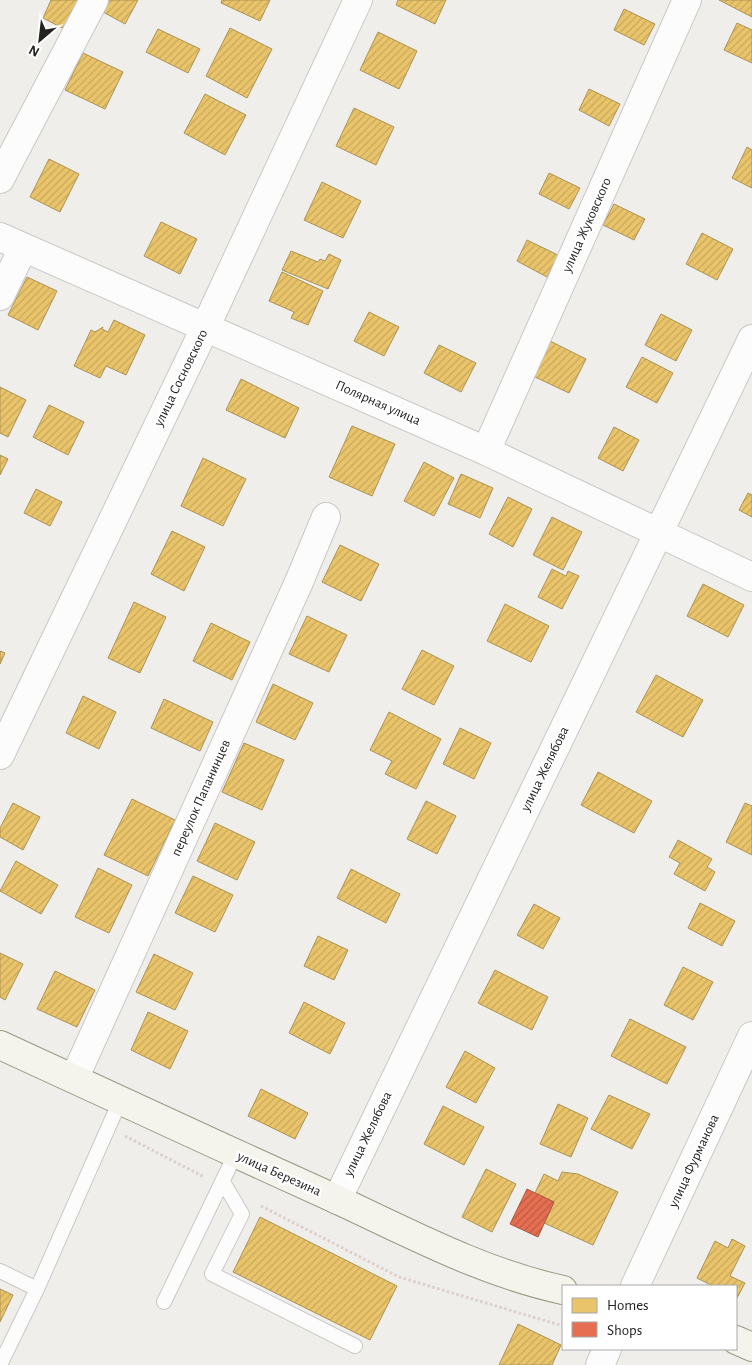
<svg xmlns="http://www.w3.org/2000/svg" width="752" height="1365" font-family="'Alegreya Sans',sans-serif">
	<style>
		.homes { fill: url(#homes-hatch); stroke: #ad9354 }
		.shops { fill: url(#shops-hatch); stroke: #ac5843 }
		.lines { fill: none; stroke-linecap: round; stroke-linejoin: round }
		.lane-casing { stroke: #c9c8c7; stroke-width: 16 }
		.street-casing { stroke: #c9c8c7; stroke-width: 30 }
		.secondary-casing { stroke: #999a82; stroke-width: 30 }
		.path { stroke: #dccecd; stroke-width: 3; stroke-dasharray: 2.5 2.5; stroke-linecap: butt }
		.lane { stroke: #fdfcfc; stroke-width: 14 }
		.street { stroke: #fdfcfc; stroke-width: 28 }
		.secondary { stroke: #f4f4ed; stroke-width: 28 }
		.labels { text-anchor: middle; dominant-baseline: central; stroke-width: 5; stroke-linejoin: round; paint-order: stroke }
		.street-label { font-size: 14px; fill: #222; stroke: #fff }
	</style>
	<defs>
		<pattern id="homes-hatch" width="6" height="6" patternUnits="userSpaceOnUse" patternTransform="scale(1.25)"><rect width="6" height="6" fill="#e9c46a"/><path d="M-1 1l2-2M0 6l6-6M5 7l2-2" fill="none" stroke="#c8a85c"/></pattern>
		<pattern id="shops-hatch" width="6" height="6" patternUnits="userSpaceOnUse" patternTransform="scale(1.25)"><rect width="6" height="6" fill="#e76f51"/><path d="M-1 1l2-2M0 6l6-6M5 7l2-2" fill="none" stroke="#bb5b43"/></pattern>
	</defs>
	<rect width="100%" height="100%" fill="#f0eeeb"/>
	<!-- homes -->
	<path class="homes" d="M51,0H83L68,31L43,18Z
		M109,0H138L125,24L103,12Z
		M222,0H270L260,21L221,3Z
		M398,0H446L435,24L396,5Z
		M719,0H752V17Z
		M624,9L655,24L644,45L614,30Z
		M737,23L752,30V63L724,50Z
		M230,28L272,49L247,98L206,76Z
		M158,29L200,49L188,73L146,52Z
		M378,32L417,51L399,89L360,70Z
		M83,53L123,72L105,109L65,90Z
		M589,89L620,104L609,126L579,110Z
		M205,94L246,115L225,155L184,133Z
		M354,108L394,127L376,165L336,146Z
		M747,147L752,150V188L732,178Z
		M49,159L79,174L60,212L30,197Z
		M549,173L580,188L569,209L539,194Z
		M322,182L361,201L343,238L304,220Z
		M614,204L645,219L634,240L603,225Z
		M161,222L197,239L180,274L144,256Z
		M702,233L733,249L717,280L686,264Z
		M527,240L558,255L547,277L517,261Z
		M291,251L318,262L320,259L325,261L329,254L341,260L328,289L282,270Z
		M282,272L323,291L308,325L291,318L294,312L269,301Z
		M27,277L57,291L38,330L8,315Z
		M369,312L399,327L384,356L354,341Z
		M661,314L692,330L676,361L645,345Z
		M114,320L145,335L126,375L106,366L100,378L74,366L91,330L95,332L103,327L102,329L108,332Z
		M550,341L586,359L569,393L533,376Z
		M439,345L476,363L461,392L424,373Z
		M642,357L673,373L657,403L626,387Z
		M241,379L299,408L285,438L226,410Z
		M0,387L26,400L8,437L0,433Z
		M49,405L84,422L68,455L33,437Z
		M352,426L395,444L372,496L329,477Z
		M614,427L639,440L623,471L598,458Z
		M0,455L8,459L0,475Z
		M203,458L246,479L223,526L181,506Z
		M424,462L454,478L434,516L404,501Z
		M461,474L493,488L480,518L448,504Z
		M36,489L62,502L50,526L24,513Z
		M748,493L752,495V517L739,510Z
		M508,497L532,509L513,547L489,534Z
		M552,517L582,532L563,570L533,555Z
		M172,531L205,547L184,591L151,574Z
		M340,545L379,564L361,601L322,582Z
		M552,569L566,576L568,571L579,576L562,609L538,597Z
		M703,584L744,605L728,637L687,616Z
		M134,602L166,617L140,673L108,658Z
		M505,604L549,626L531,662L487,641Z
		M307,616L347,635L329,672L289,654Z
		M211,623L250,642L232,680L193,661Z
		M422,650L454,666L434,705L402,689Z
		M0,651L5,653L0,664Z
		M656,675L703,700L683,737L636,712Z
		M273,684L313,703L295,740L256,722Z
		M83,696L116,712L99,749L66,733Z
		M164,699L213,722L200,751L151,728Z
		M389,712L441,739L416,789L385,774L392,761L370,750Z
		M460,728L491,743L474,779L443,764Z
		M244,743L284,760L262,810L222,792Z
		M598,772L652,801L634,833L581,805Z
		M132,799L175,820L148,876L104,855Z
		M426,801L456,816L437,854L407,839Z
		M13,803L40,817L23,850L0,837V828Z
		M745,803L752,806V855L726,842Z
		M215,823L255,842L237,880L197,861Z
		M678,840L712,859L707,867L715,872L705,891L674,874L680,863L669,857Z
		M16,861L58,885L41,914L0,891Z
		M98,868L132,885L109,933L75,917Z
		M351,869L400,894L386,923L337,898Z
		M193,876L233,895L215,932L175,913Z
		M700,903L735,921L722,946L688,928Z
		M534,904L560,918L543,949L517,935Z
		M318,936L348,950L334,980L304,966Z
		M0,953L23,964L5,1000L0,997Z
		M154,954L193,973L175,1010L136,992Z
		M683,967L713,982L693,1020L664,1005Z
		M495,970L548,997L532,1030L478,1003Z
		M55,971L95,990L77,1027L37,1009Z
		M304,1002L345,1023L330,1054L289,1033Z
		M148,1012L188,1031L170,1069L131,1050Z
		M630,1019L686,1047L667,1084L611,1056Z
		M465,1051L495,1068L476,1103L446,1087Z
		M261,1089L308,1113L295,1139L248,1116Z
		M609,1095L650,1114L632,1149L591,1129Z
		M558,1104L588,1118L571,1157L540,1144Z
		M443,1106L484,1127L464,1165L424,1144Z
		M486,1169L516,1184L492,1232L462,1217Z
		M562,1172L578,1174L618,1192L593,1245L544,1223L554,1202L535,1193L544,1174L558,1181Z
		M260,1217L397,1286L370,1340L233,1272Z
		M732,1239L745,1246L730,1276L745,1283L737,1298L736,1286H713L697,1278L715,1241L728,1248Z
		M0,1289L13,1295L0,1322Z
		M518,1324L561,1345L552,1365H499Z"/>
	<!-- shops -->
	<path class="shops" d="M527,1189L554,1202L538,1237L510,1224Z"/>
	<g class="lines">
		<defs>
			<path id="lane" d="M223,1182L242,1214L212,1274L355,1346
				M0,1271L37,1289
				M164,1302L235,1155
				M0,1365L37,1289L120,1101"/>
			<path id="street" d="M0,179L94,0
				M0,237L486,451L752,577
				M0,296L23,248
				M486,451L687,0
				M0,755L205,328L358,0
				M74,1079L299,582L326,517
				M337,1200L752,339
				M635,1286L752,1036
				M600,1365L607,1349"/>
			<path id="secondary" d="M0,1045C113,1097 225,1149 338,1200C411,1234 484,1273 563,1290
				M736,1340L752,1347"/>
		</defs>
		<!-- lane casing -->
		<use href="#lane" class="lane-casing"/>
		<!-- street casing -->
		<use href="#street" class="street-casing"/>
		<!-- secondary casing -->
		<use href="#secondary" class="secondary-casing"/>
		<!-- path -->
		<path class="path" d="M125,1136L204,1177
			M261,1206L399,1277L563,1326"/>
		<!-- lane -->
		<use href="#lane" class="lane"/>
		<!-- street -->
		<use href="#street" class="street"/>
		<!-- secondary -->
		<use href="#secondary" class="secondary"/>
	</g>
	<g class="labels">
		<!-- street labels -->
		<g class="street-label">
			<text transform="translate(587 225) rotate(-66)">улица Жуковского</text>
			<text transform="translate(181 378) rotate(-64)">улица Сосновского</text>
			<text transform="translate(378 403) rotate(24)">Полярная улица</text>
			<text transform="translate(545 769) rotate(-64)">улица Желябова</text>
			<text transform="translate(201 798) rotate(-66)">переулок Папанинцев</text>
			<text transform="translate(368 1134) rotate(-64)">улица Желябова</text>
			<text transform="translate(694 1161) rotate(-65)">улица Фурманова</text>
			<text transform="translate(279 1174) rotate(24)">улица Березина</text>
		</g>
	</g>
	<!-- legend -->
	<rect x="562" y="1285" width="175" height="65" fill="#ffffff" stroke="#a7a7a7"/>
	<rect x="572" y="1298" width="25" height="15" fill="#e9c46a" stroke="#a7a7a7"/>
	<text x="607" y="1310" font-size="15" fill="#222222">Homes</text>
	<rect x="572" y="1322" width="25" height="15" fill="#e76f51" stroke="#a7a7a7"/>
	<text x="607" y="1335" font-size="15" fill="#222222">Shops</text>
	<!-- north arrow -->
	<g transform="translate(40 40) rotate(208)" stroke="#ffffff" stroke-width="4" paint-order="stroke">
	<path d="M0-4L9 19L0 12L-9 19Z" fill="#222222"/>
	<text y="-8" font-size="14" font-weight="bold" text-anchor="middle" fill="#222222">N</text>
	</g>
</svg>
